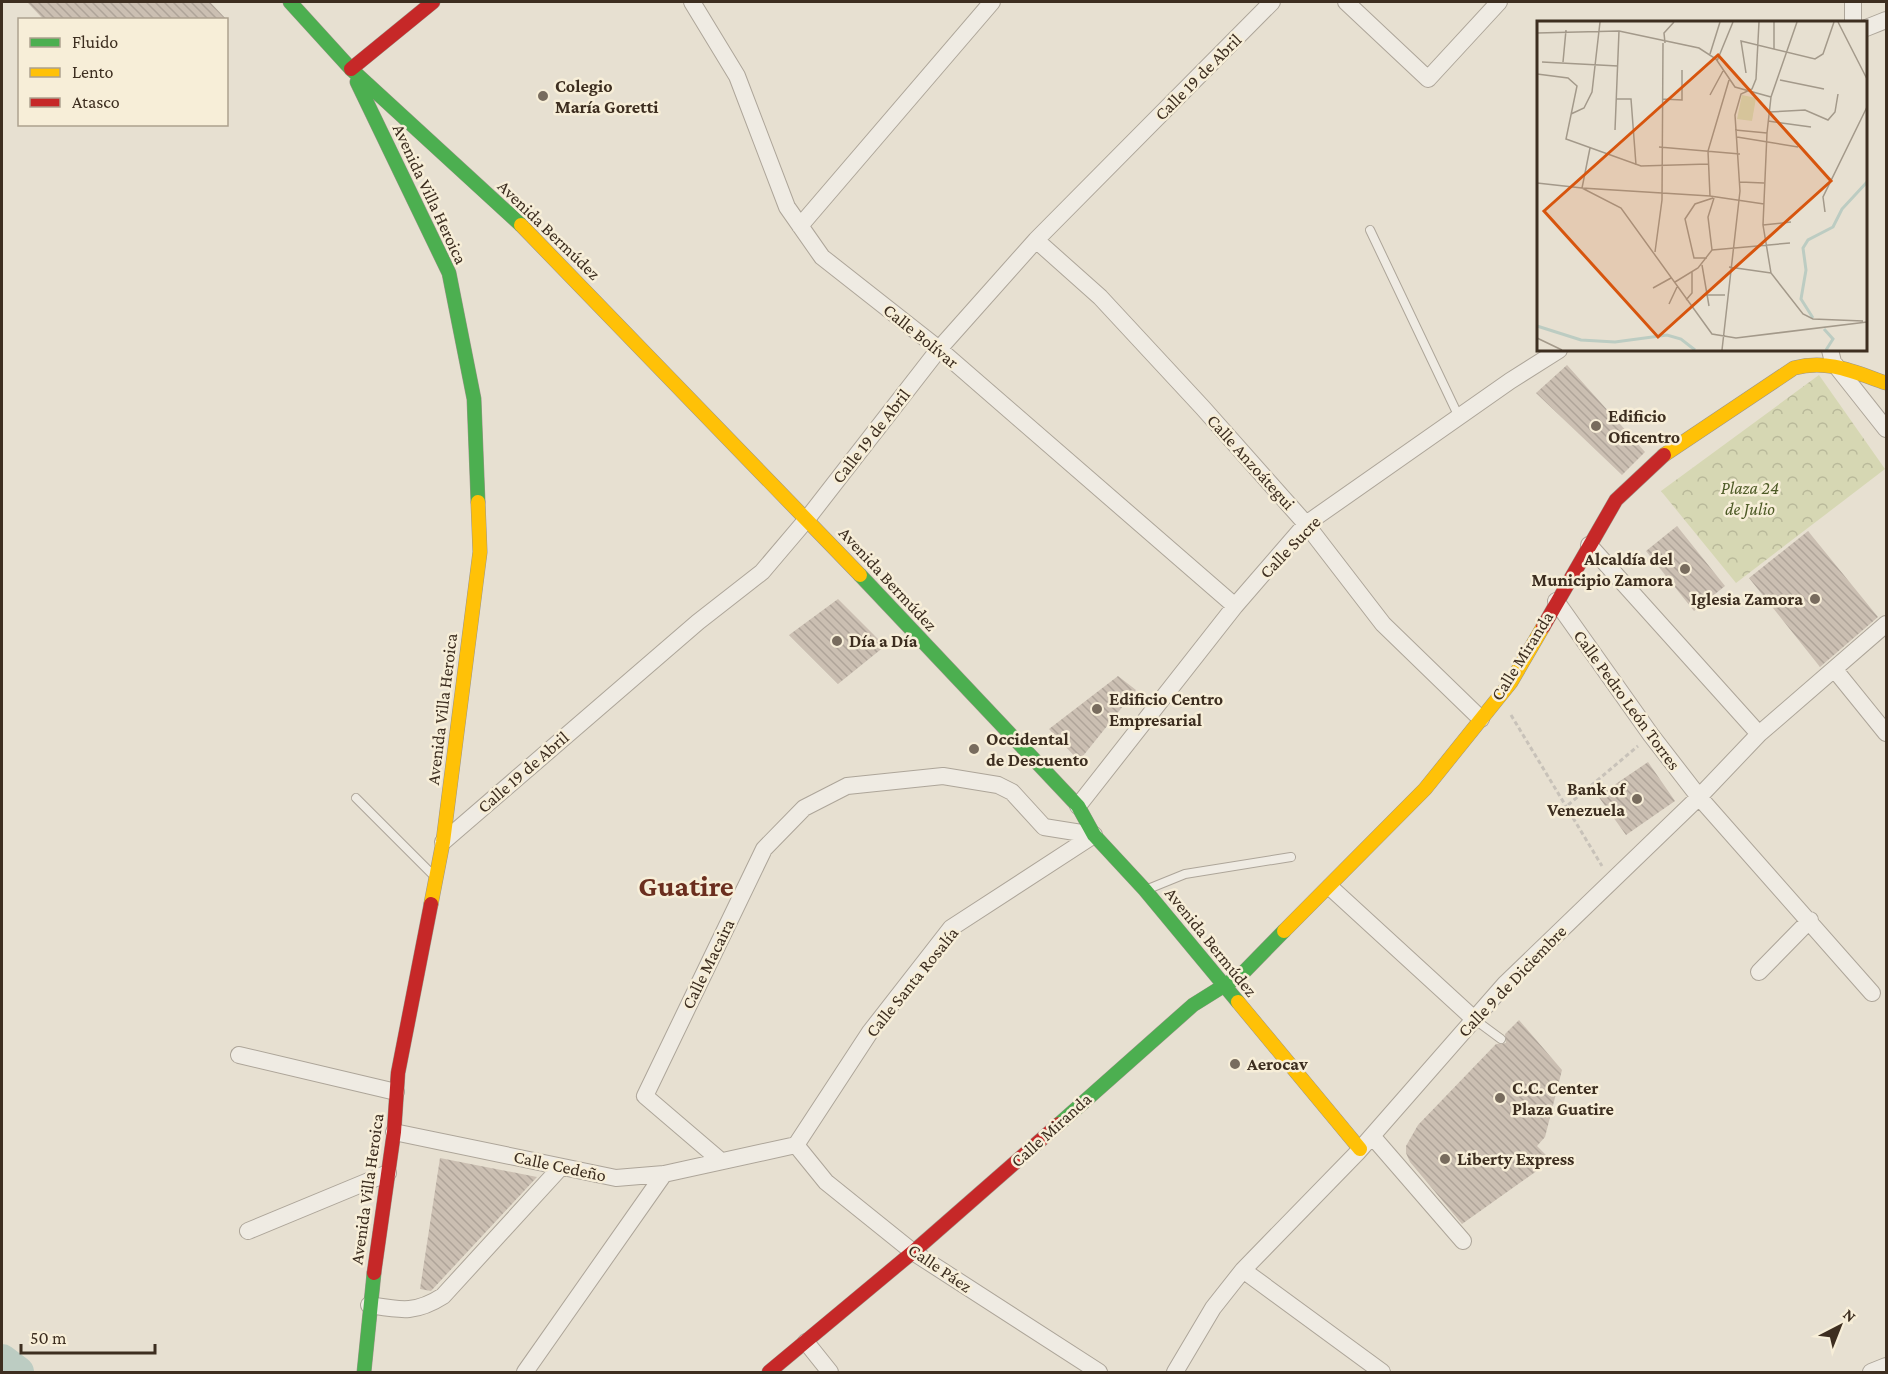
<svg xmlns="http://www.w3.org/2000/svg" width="1888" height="1374" font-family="'Crimson Pro',serif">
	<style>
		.forest { fill: url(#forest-crowns) }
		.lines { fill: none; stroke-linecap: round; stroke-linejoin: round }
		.river { stroke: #bcccc2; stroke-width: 32 }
		.building { fill: url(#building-back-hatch) }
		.lane-casing { stroke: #ada599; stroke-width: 10 }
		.street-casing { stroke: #ada599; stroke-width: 18 }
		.fast-casing { stroke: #9c958a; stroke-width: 15 }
		.slow-casing { stroke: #9c958a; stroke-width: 15 }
		.jam-casing { stroke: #9c958a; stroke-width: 15 }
		.path { stroke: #c8c2b9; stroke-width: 3; stroke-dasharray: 4.5 3; stroke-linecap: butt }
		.lane { stroke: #efebe3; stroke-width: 8 }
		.street { stroke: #efebe3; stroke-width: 16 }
		.fast { stroke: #4caf50; stroke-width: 14 }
		.slow { stroke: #ffc107; stroke-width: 14 }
		.jam { stroke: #c62828; stroke-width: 14 }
		.poi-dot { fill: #786c5e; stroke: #f7eed8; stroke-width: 2 }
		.labels { text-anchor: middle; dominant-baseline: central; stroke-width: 5; stroke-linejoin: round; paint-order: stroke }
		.street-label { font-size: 18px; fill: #3d2e20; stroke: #f7eed8 }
		.poi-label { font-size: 18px; font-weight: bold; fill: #3d2e20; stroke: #f7eed8; text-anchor: start }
		.park-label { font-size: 18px; font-style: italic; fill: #4d5a26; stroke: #f7eed8 }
		.town-label { font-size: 30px; font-weight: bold; fill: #6b2e1e; stroke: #f7eed8 }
		.inset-river { fill: none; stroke: #bcccc2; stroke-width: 3 }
		.inset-road { fill: none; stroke: #a3998a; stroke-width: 1.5 }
		.view { fill: #d7550e; fill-opacity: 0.15; stroke: #d7550e; stroke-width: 3 }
		.inset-edge { fill: none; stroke: #3d2e20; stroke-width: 3 }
	</style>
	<defs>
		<pattern id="forest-crowns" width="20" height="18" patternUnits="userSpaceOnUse" patternTransform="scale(1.5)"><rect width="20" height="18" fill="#d6d7b3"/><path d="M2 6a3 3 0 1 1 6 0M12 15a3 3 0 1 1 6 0" fill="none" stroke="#b9b99a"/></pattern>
		<pattern id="building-back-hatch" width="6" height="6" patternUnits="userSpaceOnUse" patternTransform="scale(1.5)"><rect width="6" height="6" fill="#cbbfb2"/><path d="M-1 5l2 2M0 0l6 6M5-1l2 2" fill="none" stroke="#afa499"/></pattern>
	</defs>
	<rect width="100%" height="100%" fill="#e7e0d1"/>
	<!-- forest -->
	<path class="forest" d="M1819,375L1885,469L1736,583L1661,491Z"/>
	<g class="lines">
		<!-- river -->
		<path class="river" d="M2,1360L18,1372"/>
	</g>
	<!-- building -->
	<path class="building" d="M27,2H210L227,20H44Z
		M1567,365L1645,452L1622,475L1536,393Z
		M1677,526L1725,586L1694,611L1646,551Z
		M1808,531L1878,617L1820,667L1749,578Z
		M838,599L885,646L838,684L789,635Z
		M1118,676L1136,690L1079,761L1049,729Z
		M1648,762L1675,801L1626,835L1598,796Z
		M1519,1020L1562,1070L1545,1137L1537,1146L1546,1155L1548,1163L1462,1224L1410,1162L1406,1153V1146L1418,1125L1496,1044L1506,1043L1505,1034Z
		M440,1158L537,1177L431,1291L420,1289Z"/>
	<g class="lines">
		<defs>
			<path id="lane" d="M1370,230L1459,417
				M356,798L432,874
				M1148,889L1185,874L1291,857
				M1474,1019L1501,1039"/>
			<path id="street" d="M692,2L737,76L787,207L822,257L939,349L1235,606
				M1346,2L1428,79L1499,2
				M1853,2V22
				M1866,28L1886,20
				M800,226L992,2
				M1036,240L1100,297L1203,408L1306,524L1383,624L1481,719
				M1830,350L1833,362L1886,429
				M1589,545L1759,734
				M1556,601L1651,735L1699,797L1872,993
				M1835,670L1886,733
				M1078,806L1235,606L1306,524L1510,381L1559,350
				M443,842L698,622L762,572L807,519L939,349L1036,240L1272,2
				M1330,887L1474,1019
				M1759,972L1810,920
				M239,1055L396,1092
				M394,1132L616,1178L664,1174L796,1145
				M1372,1136L1463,1241
				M796,1145L870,1032L951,928L1094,835
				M796,1145L826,1182L913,1252L1099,1372
				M721,1161L645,1096L764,849L804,808L847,786L943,776L998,785L1012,792L1044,827L1094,835
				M248,1231L388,1173
				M1243,1270L1382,1372
				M369,1305C400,1310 415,1314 443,1296L561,1167
				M806,1342L830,1372
				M525,1372L664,1174
				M1175,1372L1213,1308L1243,1270L1357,1153L1505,984L1699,797L1759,734L1886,624
				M1871,1372L1886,1366"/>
			<path id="fast" d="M290,2L351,69L521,225
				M357,82L449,273L474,399L478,502
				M860,575L1078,806L1094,835L1145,890L1238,1002
				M1059,1124L1193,1005L1241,975L1284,931
				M364,1372L374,1273"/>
			<path id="slow" d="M521,225L860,575
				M1664,455L1794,368C1828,359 1854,372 1886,383
				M431,904L443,842L480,552L478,502
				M1284,931L1425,789L1511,682L1543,627
				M1238,1002L1360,1149"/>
			<path id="jam" d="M351,69L433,2
				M1543,627L1616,500L1664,455
				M374,1273L394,1132L398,1073L431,904
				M769,1372L913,1252L1059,1124"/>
		</defs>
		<!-- lane casing -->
		<use href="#lane" class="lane-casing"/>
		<!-- street casing -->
		<use href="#street" class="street-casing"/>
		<!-- fast casing -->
		<use href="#fast" class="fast-casing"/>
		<!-- slow casing -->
		<use href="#slow" class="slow-casing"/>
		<!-- jam casing -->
		<use href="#jam" class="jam-casing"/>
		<!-- path -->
		<path class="path" d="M1511,715L1602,866
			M1568,805L1638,746"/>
		<!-- lane -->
		<use href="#lane" class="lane"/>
		<!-- street -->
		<use href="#street" class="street"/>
		<!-- fast -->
		<use href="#fast" class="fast"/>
		<!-- slow -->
		<use href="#slow" class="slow"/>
		<!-- jam -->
		<use href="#jam" class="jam"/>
	</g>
	<!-- markers -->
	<g class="poi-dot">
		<circle cx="543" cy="96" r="6"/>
		<circle cx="1596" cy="426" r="6"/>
		<circle cx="1685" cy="569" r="6"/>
		<circle cx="1815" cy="599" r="6"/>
		<circle cx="837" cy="641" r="6"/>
		<circle cx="1097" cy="709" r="6"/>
		<circle cx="974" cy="749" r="6"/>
		<circle cx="1637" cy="799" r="6"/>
		<circle cx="1235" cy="1064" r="6"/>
		<circle cx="1500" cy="1098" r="6"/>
		<circle cx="1445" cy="1159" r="6"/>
	</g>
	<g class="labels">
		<!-- street labels -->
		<g class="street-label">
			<text transform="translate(1198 77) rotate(-45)">Calle 19 de Abril</text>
			<text transform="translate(430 194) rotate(65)">Avenida Villa Heroica</text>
			<text transform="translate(549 230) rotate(44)">Avenida Bermúdez</text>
			<text transform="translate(921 336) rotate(39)">Calle Bolívar</text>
			<text transform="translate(871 436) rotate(-52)">Calle 19 de Abril</text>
			<text transform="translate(1251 462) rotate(48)">Calle Anzoátegui</text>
			<text transform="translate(1290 547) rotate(-46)">Calle Sucre</text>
			<text transform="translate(888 579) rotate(47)">Avenida Bermúdez</text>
			<text transform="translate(1522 656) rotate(-58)">Calle Miranda</text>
			<text transform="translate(1627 700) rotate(54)">Calle Pedro León Torres</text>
			<text transform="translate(442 709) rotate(-83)">Avenida Villa Heroica</text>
			<text transform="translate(523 772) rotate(-41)">Calle 19 de Abril</text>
			<text transform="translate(1211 942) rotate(51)">Avenida Bermúdez</text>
			<text transform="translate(708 964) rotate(-64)">Calle Macaira</text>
			<text transform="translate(1512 981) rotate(-46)">Calle 9 de Diciembre</text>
			<text transform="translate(912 982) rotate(-51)">Calle Santa Rosalía</text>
			<text transform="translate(1051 1130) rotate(-42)">Calle Miranda</text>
			<text transform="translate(560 1166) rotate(12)">Calle Cedeño</text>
			<text transform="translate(367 1189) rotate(-82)">Avenida Villa Heroica</text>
			<text transform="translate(940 1268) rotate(34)">Calle Páez</text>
		</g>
		<!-- poi labels -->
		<g class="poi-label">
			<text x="555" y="86">Colegio<tspan x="555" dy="21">María Goretti</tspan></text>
			<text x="1608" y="416">Edificio<tspan x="1608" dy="21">Oficentro</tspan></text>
			<text x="1673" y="559" text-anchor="end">Alcaldía del<tspan x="1673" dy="21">Municipio Zamora</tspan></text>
			<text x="1803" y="599" text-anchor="end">Iglesia Zamora</text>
			<text x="849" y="641">Día a Día</text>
			<text x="1109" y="699">Edificio Centro<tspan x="1109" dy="21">Empresarial</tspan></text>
			<text x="986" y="739">Occidental<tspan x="986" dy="21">de Descuento</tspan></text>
			<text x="1625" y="789" text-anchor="end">Bank of<tspan x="1625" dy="21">Venezuela</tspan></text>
			<text x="1247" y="1064">Aerocav</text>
			<text x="1512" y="1088">C.C. Center<tspan x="1512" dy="21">Plaza Guatire</tspan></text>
			<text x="1457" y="1159">Liberty Express</text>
		</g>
		<!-- park labels -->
		<g class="park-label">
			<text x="1750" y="488">Plaza 24<tspan x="1750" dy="21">de Julio</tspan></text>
		</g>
		<!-- town labels -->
		<g class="town-label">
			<text x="686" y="885">Guatire</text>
		</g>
	</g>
	<!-- overview -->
	<g transform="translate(1537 21)">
		<rect width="330" height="330" fill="#e7e0d1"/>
		<path d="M205,74L219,77L215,100L200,98Z" fill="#d6d7b3"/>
		<path class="inset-river" d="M276,297L264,278L269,249L266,227L271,219L296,206L305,188L330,161M0,305L44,319L78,321L130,314L144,318L158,329M287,308L296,318L289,329"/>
		<path class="inset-road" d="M260,1L234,76L230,112L226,204L234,252L266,293L276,298L326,300M301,1L330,58M0,12L82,10L162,27L179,38L198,66L234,76M128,22L127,12L137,1M237,28V1M173,33L183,1M180,40L196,1M5,41L81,45M26,41L29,9M209,52L204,20L278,38L286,33L297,1M0,53L31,57L40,65L29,118L104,145L171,143M243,59L287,68M173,74L186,50M79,78H94L99,144M125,78L145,79V49M232,91L268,89L291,99L298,91L301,73M34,93L47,87L55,71L63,1M231,100L274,106M78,109L82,10M198,109L230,112M200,116L261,126M122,126L203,133M53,127L45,167L173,175L227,183M203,161L227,162M0,162L45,167L84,187L175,313L199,317L330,301M173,175L171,130L192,59M288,191L286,176L330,86M226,204L254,201M175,229L253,222M175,229L171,196L177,177M118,231L125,179L126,22M170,237H157L148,198L158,183L176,177M165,244L172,285M192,246L234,252M138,261L161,247L175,229M116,267L134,257M169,274H188M149,279L155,272V251M132,283L140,266M0,317L25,329M185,329L203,170L198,94L204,73L215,68L219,58L222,1"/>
		<path class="view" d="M181,34L294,160L121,316L7,190Z"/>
		<rect width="330" height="330" class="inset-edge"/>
	</g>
	<!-- border -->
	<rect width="1888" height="1374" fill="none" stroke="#3d2e20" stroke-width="6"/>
	<!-- legend -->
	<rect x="18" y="18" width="210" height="108" fill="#f7eed8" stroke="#ada18e" stroke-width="1.5"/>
	<rect x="30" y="38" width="30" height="9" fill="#4caf50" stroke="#ada18e" stroke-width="1.5"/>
	<text x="72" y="48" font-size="18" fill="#3d2e20">Fluido</text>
	<rect x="30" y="68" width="30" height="9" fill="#ffc107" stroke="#ada18e" stroke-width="1.5"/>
	<text x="72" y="78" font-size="18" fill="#3d2e20">Lento</text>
	<rect x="30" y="98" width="30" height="9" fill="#c62828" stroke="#ada18e" stroke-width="1.5"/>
	<text x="72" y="108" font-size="18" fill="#3d2e20">Atasco</text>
	<!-- north arrow -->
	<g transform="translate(1840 1326) rotate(42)" stroke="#f7eed8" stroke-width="4.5" paint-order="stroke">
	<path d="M0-4.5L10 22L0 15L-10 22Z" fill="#3d2e20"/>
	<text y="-9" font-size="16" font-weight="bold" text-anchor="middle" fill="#3d2e20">N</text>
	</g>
	<!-- scale -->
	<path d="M21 1344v9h134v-9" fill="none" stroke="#3d2e20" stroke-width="3"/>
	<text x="30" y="1344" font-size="18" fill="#3d2e20" stroke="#f7eed8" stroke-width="4.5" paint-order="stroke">50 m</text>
</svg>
